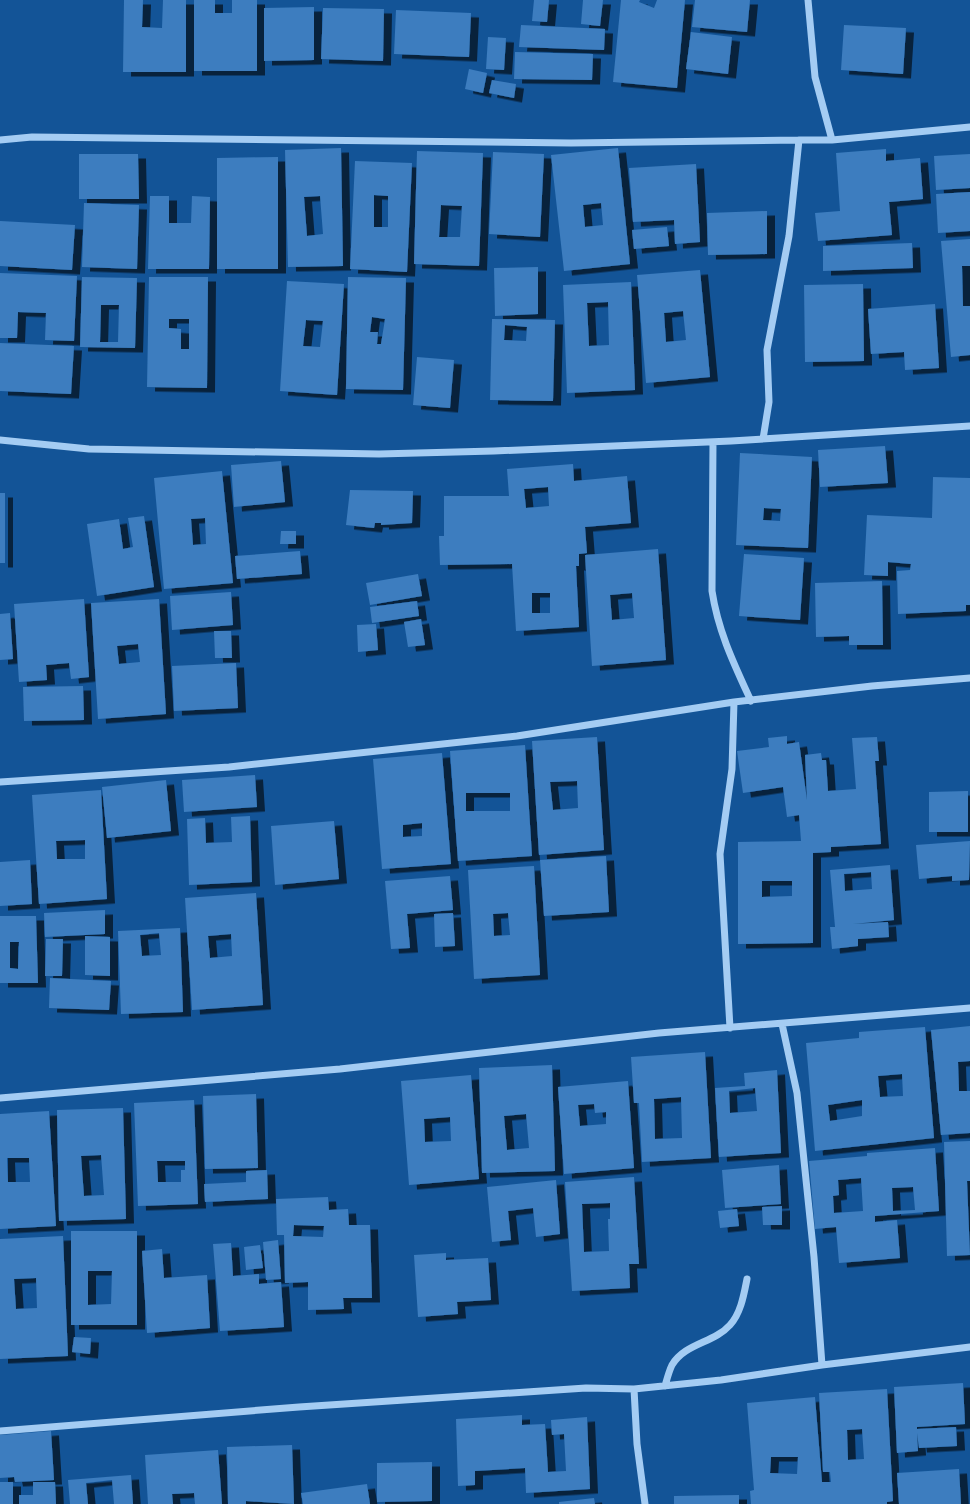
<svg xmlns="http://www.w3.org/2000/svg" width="970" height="1504" font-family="Arial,sans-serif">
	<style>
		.building { fill: #3c7dbf; fill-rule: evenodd; filter: url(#shadow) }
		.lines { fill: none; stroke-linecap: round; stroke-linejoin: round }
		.street { stroke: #a4ccf3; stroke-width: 7 }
	</style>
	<defs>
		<filter id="shadow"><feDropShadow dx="8" dy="4.5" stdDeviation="0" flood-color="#0009"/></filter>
	</defs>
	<rect width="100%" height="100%" fill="#135497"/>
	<!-- building -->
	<path class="building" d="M124,0H143L142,27L162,28L163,0H186V72H123Z
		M194,0H215V13H232V0H257V71H194Z
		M534,0H549L547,22L532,21Z
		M583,0H603L600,26L581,24Z
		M621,0H640L639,2L654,8L657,0H685L677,88L613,82Z
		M695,0H750L747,32L692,27Z
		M314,7V60L264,61V8Z
		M323,8L384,9L383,61L321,59Z
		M396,10L471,13L469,57L394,54Z
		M521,25L605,29L604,50L519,47Z
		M844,25L906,28L903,74L841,70Z
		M691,32L732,37L728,74L686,69Z
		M488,37L506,38L504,70L486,69Z
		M515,52L593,54L592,80L514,79Z
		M469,69L487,73L483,93L465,89Z
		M492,80L516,84L514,98L489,93Z
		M341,148L343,266L288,267L285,150ZM320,196L323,234L307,236L304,197Z
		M618,148L630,264L564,271L551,155ZM601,203L603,225L585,227L583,205Z
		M886,149V161L920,158L923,199L889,202L892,235L818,241L815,213L840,211L836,153Z
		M417,151L483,153L479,266L414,264ZM441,205L462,206L460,237H439Z
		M493,152L544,154L540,237L489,234Z
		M79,154H138L139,199H79Z
		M970,154V188L936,190L934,156Z
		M278,157V269H217V158Z
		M355,161L412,163L407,272L350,269ZM374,195L388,196V227H374Z
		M696,164L700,242L675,244L674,220L633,222L629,168Z
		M970,192V231L938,233L936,194Z
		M150,196H169V223H191L192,196L210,197L209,269H148Z
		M84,203L139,205L137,269L82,267Z
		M767,211V254L708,255L707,213Z
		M0,221L75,225L72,270L0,266Z
		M667,227L669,246L634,249L632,230Z
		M970,239V266H962L963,306H970V355L951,357L941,241Z
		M912,243L913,268L823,271V246Z
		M538,267V314L495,316L494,268Z
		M700,270L710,377L646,383L637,275ZM683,311L686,340L666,342L664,313Z
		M0,273L77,276L74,341L45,340L46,313L18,312L17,338H0Z
		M82,277L137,278L135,348L80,347ZM101,305H119L118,342H100Z
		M149,277H208L207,388L147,387ZM169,319H189V349H181V329L169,328Z
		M348,277L406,278L403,390L346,389ZM372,317L385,319L381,344H377L378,332H370Z
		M287,281L344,284L337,395L280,391ZM306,320L323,321L320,347L303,346Z
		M631,282L635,390L567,393L563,285ZM608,302L609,345L589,346L587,303Z
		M863,284L864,361L805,362L804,285Z
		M935,304L939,368L905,370L904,352L871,354L868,309Z
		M492,319L555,320L553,401L490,400ZM505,325L527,327L526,341L504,340Z
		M0,343L74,346L71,394L0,391Z
		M417,357L454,360L450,408L413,405Z
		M885,446L888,483L820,487L818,450Z
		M740,453L812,457L808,548L736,545ZM764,508L781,509L780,521L763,520Z
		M281,461L285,502L234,507L231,465Z
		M573,464L574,481L627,476L631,523L585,527L587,553L579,554V566H576L579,627L516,631L512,564L440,565L439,536H444V496H509L507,469ZM548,487L549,506L526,508L524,489ZM532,593H550V613H532Z
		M222,471L233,583L164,589L154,478ZM205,518L206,544L193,545L191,519Z
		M933,477L970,478V605H966V611L898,614L897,571L910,570L911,564L888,562V576L864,575L867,515L932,518Z
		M350,490L413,491L412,523L381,525V523H375L374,528L346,525Z
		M0,493H5V563H0Z
		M144,516L154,587L97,596L87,524L119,519L123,549L133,547L128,518Z
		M281,531H296V544H280Z
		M658,549L666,660L592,666L585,555ZM632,593L634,618L612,620L610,595Z
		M300,551L302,574L237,579L235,556Z
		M744,554L804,558L800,620L739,616Z
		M418,574L422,596L370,605L366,583Z
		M882,581L883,645H849V636L816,637L815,583Z
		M231,592L233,625L172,630L170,596Z
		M84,599L89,677L71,679L69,663L46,665L47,680L19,682L14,604Z
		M159,599L166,714L98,719L91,603ZM138,644L140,662L119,664L117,646Z
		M417,601L419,616L372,623L370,607Z
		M10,613L13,659L0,660V614Z
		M421,619L425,645L408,647L404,622Z
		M376,624L378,650L358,652L357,625Z
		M214,631H231L232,658H215Z
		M236,663L238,708L174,711L172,666Z
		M83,686L84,720L24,721L23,687Z
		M787,736V744L799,742L807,800L805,755L821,753L822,760H826L828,791L856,789L852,738L877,737L879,761H875L881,844L831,847V852L813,853V943L738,944V842L801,841L799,815L787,817L783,787L743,793L737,751L769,747L768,738ZM762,881H792V896L762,897Z
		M597,737L604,850L539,855L532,741ZM577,781L578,808L553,810L550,782Z
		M525,745L532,856L458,861L450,751ZM466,793H510V811H466Z
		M442,753L451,864L382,869L373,759ZM422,823V836L403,837V825Z
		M255,775L257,807L184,812L182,780Z
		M166,780L171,831L107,838L102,787Z
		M101,790L107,899L39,904L32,795ZM85,840V859H57L56,841Z
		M968,791V832H929V792Z
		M250,816L252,882L189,885L187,819L205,818L206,843L232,842L231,817Z
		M334,821L339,879L275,885L271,826Z
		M970,841L969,880L952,881V876L919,879L916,845Z
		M606,856L609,912L544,916L540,860Z
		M30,860L32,904L0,906V862Z
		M890,865L894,920L853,924L888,922L889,937L858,939V946L832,949L830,927H835L830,870ZM871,872L872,889L845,891L844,874Z
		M534,866L540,975L474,979L468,870ZM508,913L510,935L494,936L493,914Z
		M450,876L453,910L407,914L410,948L391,949L385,881Z
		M256,893L263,1005L192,1010L185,898ZM231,934L232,956L210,958L208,936Z
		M105,910V934L45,937L44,913Z
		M453,913L455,946L435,947L434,914Z
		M0,916H36L38,983H0ZM10,942H19L18,969L10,968Z
		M180,928L183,1012L121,1014L118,931ZM159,933L161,955L142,956L140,935Z
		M85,936L110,937V976L85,975Z
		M46,939H63L62,976H45Z
		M50,978L111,981L109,1010L49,1008Z
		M970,1026V1061L958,1062L959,1091H970V1133L941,1135L931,1030Z
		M925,1027L934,1138L815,1151L806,1043L859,1038V1032ZM902,1074L903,1096L880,1097L878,1076ZM862,1100V1116L830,1121L828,1105Z
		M705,1052L711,1158L642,1162L639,1103H634L631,1057ZM681,1097L682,1138L655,1139L654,1099Z
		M552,1065L555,1171L482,1173L479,1068ZM526,1114L529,1148L507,1150L504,1116Z
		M777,1070L781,1153L719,1157L715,1088L745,1086L744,1073ZM755,1088L757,1111L730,1113L729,1091Z
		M471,1075L479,1179L409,1185L401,1081ZM450,1117L451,1141L425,1142L424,1119Z
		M628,1081L634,1168L564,1174L558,1087ZM594,1104L595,1113L606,1112V1124L580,1126L578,1105Z
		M256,1094L258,1168L205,1169L203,1096Z
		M194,1100L198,1204L138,1206L134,1103ZM157,1161H185V1170H181V1182H158Z
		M123,1108L126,1219L59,1221L57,1110ZM101,1155L104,1195L84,1196L81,1156Z
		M49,1111L56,1226L0,1229V1114ZM7,1158H29L30,1182H8Z
		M970,1141V1181H967L970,1255L947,1256L944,1142Z
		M935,1148L939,1211L875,1216V1222L897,1220L900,1258L839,1263L836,1227L815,1229L809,1161L867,1156V1153ZM861,1178L863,1211L834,1213L833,1196L839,1195L838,1180ZM913,1187L915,1210L893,1211L892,1188Z
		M779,1165L781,1204L725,1208L722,1170Z
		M267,1170L268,1199L205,1202L204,1184L246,1182V1171Z
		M634,1177L639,1264H629L630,1288L572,1291L565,1182ZM610,1203V1219H608L609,1251L584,1252L582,1204Z
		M556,1180L560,1234L536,1237L533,1208L508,1211L511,1240L492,1242L487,1187Z
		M328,1197L329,1210L348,1209L349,1225H370L372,1298H343L344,1309L308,1310V1282L285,1283L284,1235H277L276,1199ZM294,1225L324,1226L323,1237L293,1236Z
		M782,1206V1225H763L762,1207Z
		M737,1209L739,1226L720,1228L718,1211Z
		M71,1231H137V1325H71ZM88,1271H112L111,1304L88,1305Z
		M63,1236L68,1356L0,1359V1239ZM36,1278L37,1308L16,1309L14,1279Z
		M278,1240L281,1279L266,1280L263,1242Z
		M231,1243L233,1276L259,1274V1284L281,1282L284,1327L220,1331L213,1244Z
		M260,1245L263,1268L246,1270L244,1247Z
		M162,1249L164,1278L207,1275L210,1328L147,1333L142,1251Z
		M446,1253V1260L488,1258L491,1300L457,1302L458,1314L418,1317L414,1255Z
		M74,1337L91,1338L90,1354L72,1352Z
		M963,1383L965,1424L917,1427V1429L956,1427L957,1446L919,1448L917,1433L918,1451L897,1453L894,1387Z
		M887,1389L893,1501L887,1502V1504H751L750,1491L754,1490L747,1403L815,1397L822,1482H831L830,1472H823L819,1393ZM862,1429L864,1459L848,1460L847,1430ZM771,1457H798L797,1474L770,1473Z
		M522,1415V1425L545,1424L548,1472L566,1471L564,1434L552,1435L551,1420L587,1417L590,1489L526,1493L525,1468L475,1471V1485L458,1486L456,1419Z
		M51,1431L54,1480L15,1482L14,1477L0,1478V1435Z
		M292,1445L294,1504L246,1501V1504H228L227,1447Z
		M218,1450L222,1504H195L194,1493L172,1494L173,1504H148L145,1455Z
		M432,1462V1501L377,1502V1463Z
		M959,1469L961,1504H899L897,1473Z
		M131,1475L133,1504H114L112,1480L86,1483L88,1504H70L68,1480Z
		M0,1482H13V1504H0Z
		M33,1482H55L56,1504H19V1495H33Z
		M367,1484L370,1504H303L301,1493Z
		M739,1495V1504H674V1496Z
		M594,1498L595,1504H559V1502Z"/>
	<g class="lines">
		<!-- street -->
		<path class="street" d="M808,0L815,77L832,140
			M0,140L32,137L571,143L799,140H832L970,127
			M763,439L769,402L767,350L789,236L799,140
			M0,440L89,449L379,454L494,451L731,441L970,426
			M713,442L712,591C718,631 734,664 751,701
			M0,782L229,767L517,736L734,702L872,686L970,678
			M782,1024L797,1093L814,1257L822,1365
			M730,1028L720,854L732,769L734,702
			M0,1098L340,1069L659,1033L970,1008
			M665,1386C667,1379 669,1371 672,1365C685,1343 714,1343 730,1325C741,1313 744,1294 747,1279
			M634,1389L637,1444L645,1504
			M0,1431L299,1407L586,1388L634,1389L721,1380L822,1365L970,1347"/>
	</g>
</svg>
